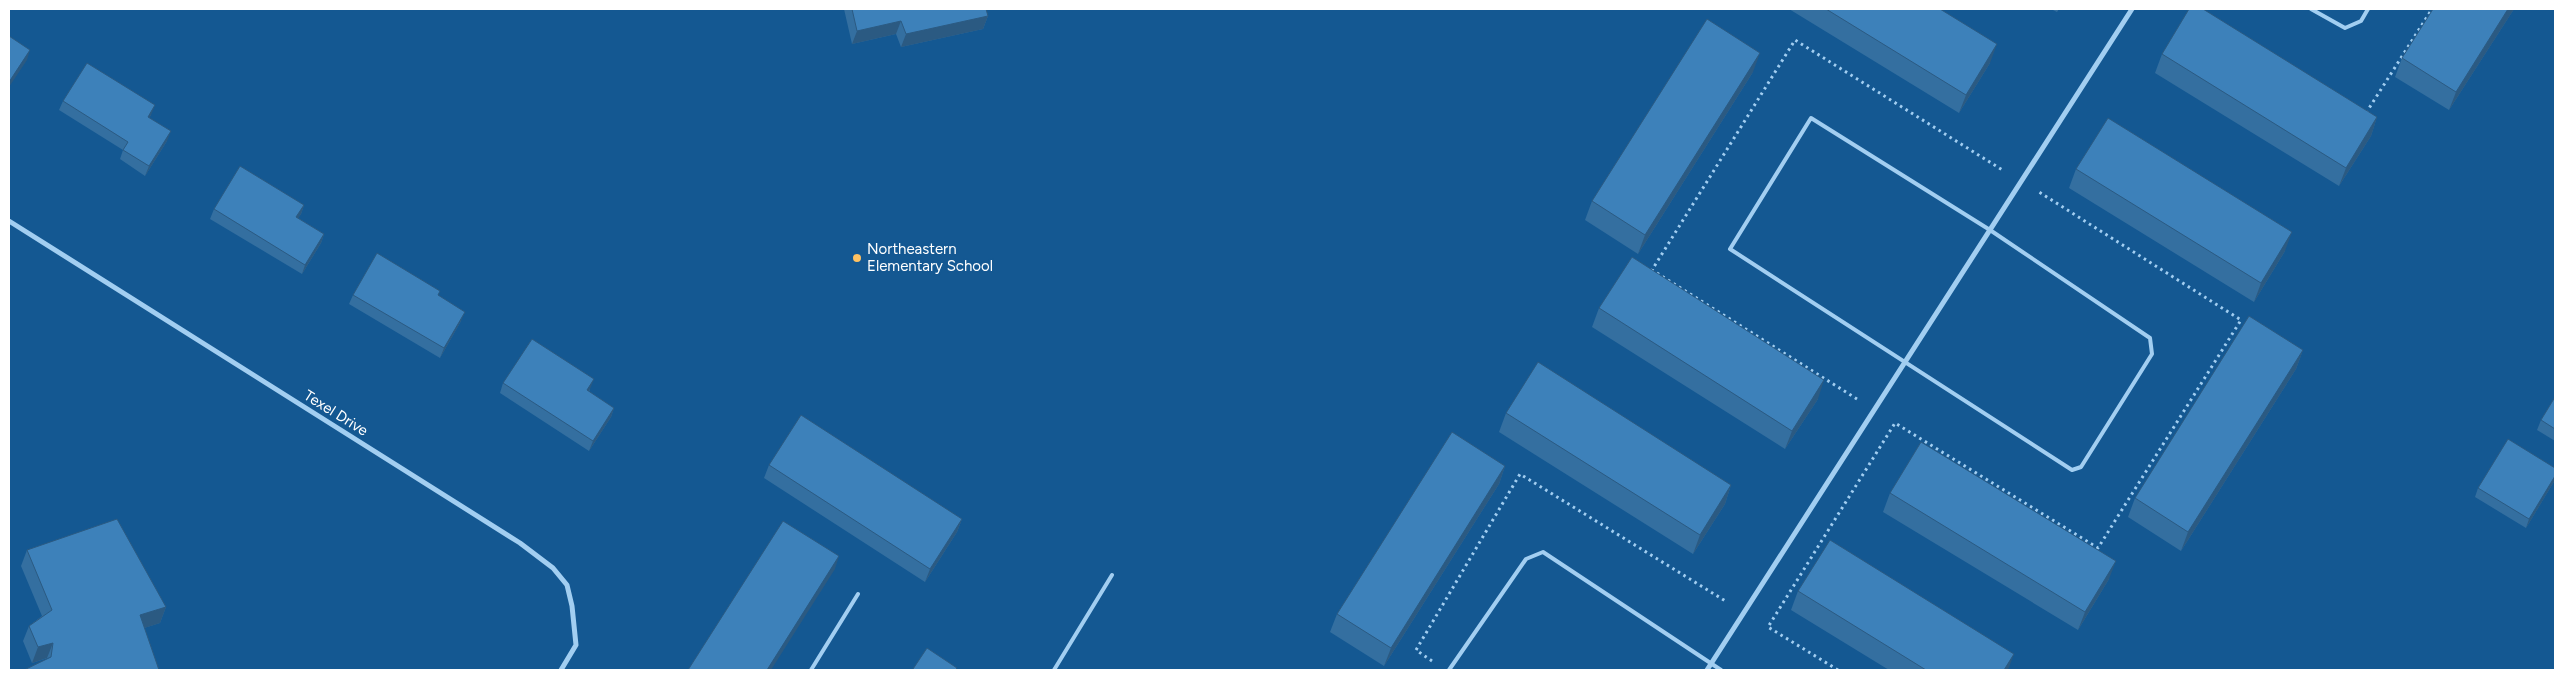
<svg xmlns="http://www.w3.org/2000/svg" width="2564" height="679" font-family="Figtree,sans-serif">
	<style>
		.lines { fill: none; stroke-linecap: round; stroke-linejoin: round }
		.path { stroke: #a2cef1; stroke-width: 3; stroke-dasharray: 2.5 4; stroke-linecap: butt }
		.service { stroke: #a2cef1; stroke-width: 4 }
		.minor { stroke: #a2cef1; stroke-width: 5 }
		.wall { fill: #346fa0 }
		.shaded-wall { fill: #2b5a82 }
		.building { fill: #3d81ba; stroke: #2b5a82 }
		.poi-dot { fill: #ffc262; stroke: #145892; stroke-width: 2 }
		.labels { text-anchor: middle; dominant-baseline: central; stroke-width: 4; stroke-linejoin: round; paint-order: stroke }
		.poi-label { font-size: 15px; fill: #fff; stroke: #145892; text-anchor: start }
		.street-label { font-size: 15px; fill: #fff; stroke: #145892 }
	</style>
	<rect width="100%" height="100%" fill="#145892"/>
	<g class="lines">
		<!-- path -->
		<path class="path" d="M2366,113L2432,9
			M1857,399L1652,270L1795,40L2004,171
			M1432,661L1416,650L1520,474L1727,602
			M1838,670L1768,627L1895,423L2098,548L2241,320L2039,192"/>
		<!-- service -->
		<path class="service" d="M2311,9L2345,28L2361,21L2368,9
			M1811,118L1990,230L2150,338L2152,354L2081,467L2072,470L1730,249Z
			M811,670L858,594
			M1054,670L1112,575
			M1449,670L1526,559L1543,552L1721,670"/>
		<!-- minor -->
		<path class="minor" d="M9,221L520,543L553,568L567,585L572,606L576,645L561,670
			M1707,670L2132,9"/>
	</g>
	<!-- wall -->
	<path class="wall" d="M844,9H986L988,16L983,29L901,47L896,34L852,44Z
		M1789,9H1940L1990,63L1959,113Z
		M2051,9H2059L2057,12Z
		M2433,9H2514L2449,110L2395,77L2402,58Z
		M2162,54L2377,117L2371,136L2339,186L2155,73Z
		M1753,72L1638,254L1585,220L1592,201Z
		M63,101L151,115L149,118L167,141L145,176L120,159L123,150L59,110Z
		M2076,169L2285,251L2254,302L2069,188Z
		M304,205L301,214L298,218L324,234L321,243L302,274L210,219L214,209Z
		M353,295L439,296L461,321L440,358L349,304Z
		M1599,308L1818,399L1785,449L1592,327Z
		M2303,350L2296,369L2181,551L2128,517L2135,498Z
		M503,383L590,389L589,392L614,408L611,417L589,451L500,393Z
		M2555,397V441L2537,430L2541,420Z
		M1506,413L1731,485L1725,504L1693,554L1499,432Z
		M769,465L962,519L957,532L925,582L764,478Z
		M1505,466L1499,484L1384,666L1330,632L1337,614Z
		M2555,480L2526,528L2475,497L2478,488Z
		M1890,493L2109,579L2078,630L1883,512Z
		M27,550L166,607L160,623L32,663L23,641L29,626L42,616L21,566Z
		M1798,591L2008,670H1889L1791,610Z"/>
	<!-- shaded-wall -->
	<path class="shaded-wall" d="M2508,9H2514L2449,110L2456,92Z
		M988,16L983,29L901,47L906,34Z
		M901,21L896,34L852,44L857,31Z
		M1997,44L1990,63L1959,113L1966,95Z
		M30,50L27,60L9,87V82Z
		M1760,53L1753,72L1638,254L1645,235Z
		M155,105L151,115L144,126L148,117Z
		M2377,117L2371,136L2339,186L2346,168Z
		M171,131L167,141L145,176L149,166Z
		M304,205L301,214L293,227L296,217Z
		M2292,232L2285,251L2254,302L2261,283Z
		M324,234L321,243L302,274L305,265Z
		M465,312L461,321L440,358L444,348Z
		M2303,350L2296,369L2181,551L2188,532Z
		M594,379L590,389L583,400L587,390Z
		M1824,380L1818,399L1785,449L1792,431Z
		M614,408L611,417L589,451L593,441Z
		M1505,466L1499,484L1384,666L1391,648Z
		M2555,476V480L2526,528L2529,519Z
		M1731,485L1725,504L1693,554L1700,535Z
		M962,519L957,532L925,582L930,569Z
		M839,556L835,569L771,670H767Z
		M2116,561L2109,579L2078,630L2085,612Z
		M166,607L160,623L135,631L140,615Z
		M53,643L47,658L32,663L38,647Z
		M2014,654L2008,670H2004Z"/>
	<!-- building -->
	<path class="building" d="M852,9H986L988,16L906,34L901,21L857,31Z
		M1826,9H1940L1997,44L1966,95Z
		M2189,9H2203L2377,117L2346,168L2162,54Z
		M2433,9H2508L2456,92L2402,58Z
		M1707,19L1760,53L1645,235L1592,201Z
		M9,36L30,50L9,82Z
		M87,63L155,105L148,117L171,131L149,166L123,150L128,142L63,101Z
		M2108,118L2292,232L2261,283L2076,169Z
		M240,166L304,205L296,217L324,234L305,265L214,209Z
		M377,253L440,291L438,295L465,312L444,348L353,295Z
		M1632,257L1824,380L1792,431L1599,308Z
		M2249,316L2303,350L2188,532L2135,498Z
		M532,339L594,379L587,390L614,408L593,441L503,383Z
		M1538,362L1731,485L1700,535L1506,413Z
		M2555,397V429L2541,420Z
		M801,415L962,519L930,569L769,465Z
		M1452,432L1505,466L1391,648L1337,614Z
		M2508,439L2555,468V476L2529,519L2478,488Z
		M1921,442L2116,561L2085,612L1890,493Z
		M117,519L166,607L140,615L159,670H24L51,657L53,643L38,647L29,626L52,610L27,550Z
		M783,521L839,556L767,670H688Z
		M1830,540L2014,654L2004,670H1926L1798,591Z
		M927,648L957,668L955,670H915L913,669Z"/>
	<!-- markers -->
	<circle class="poi-dot" cx="857" cy="258" r="5"/>
	<g class="labels">
		<!-- poi labels -->
		<g class="poi-label">
			<text x="867" y="249">Northeastern<tspan x="867" dy="17">Elementary School</tspan></text>
		</g>
		<!-- street labels -->
		<g class="street-label">
			<text transform="translate(336 413) rotate(32)">Texel Drive</text>
		</g>
	</g>
	<!-- border -->
	<rect width="2564" height="679" fill="none" stroke="#ffffff" stroke-width="20"/>
</svg>
